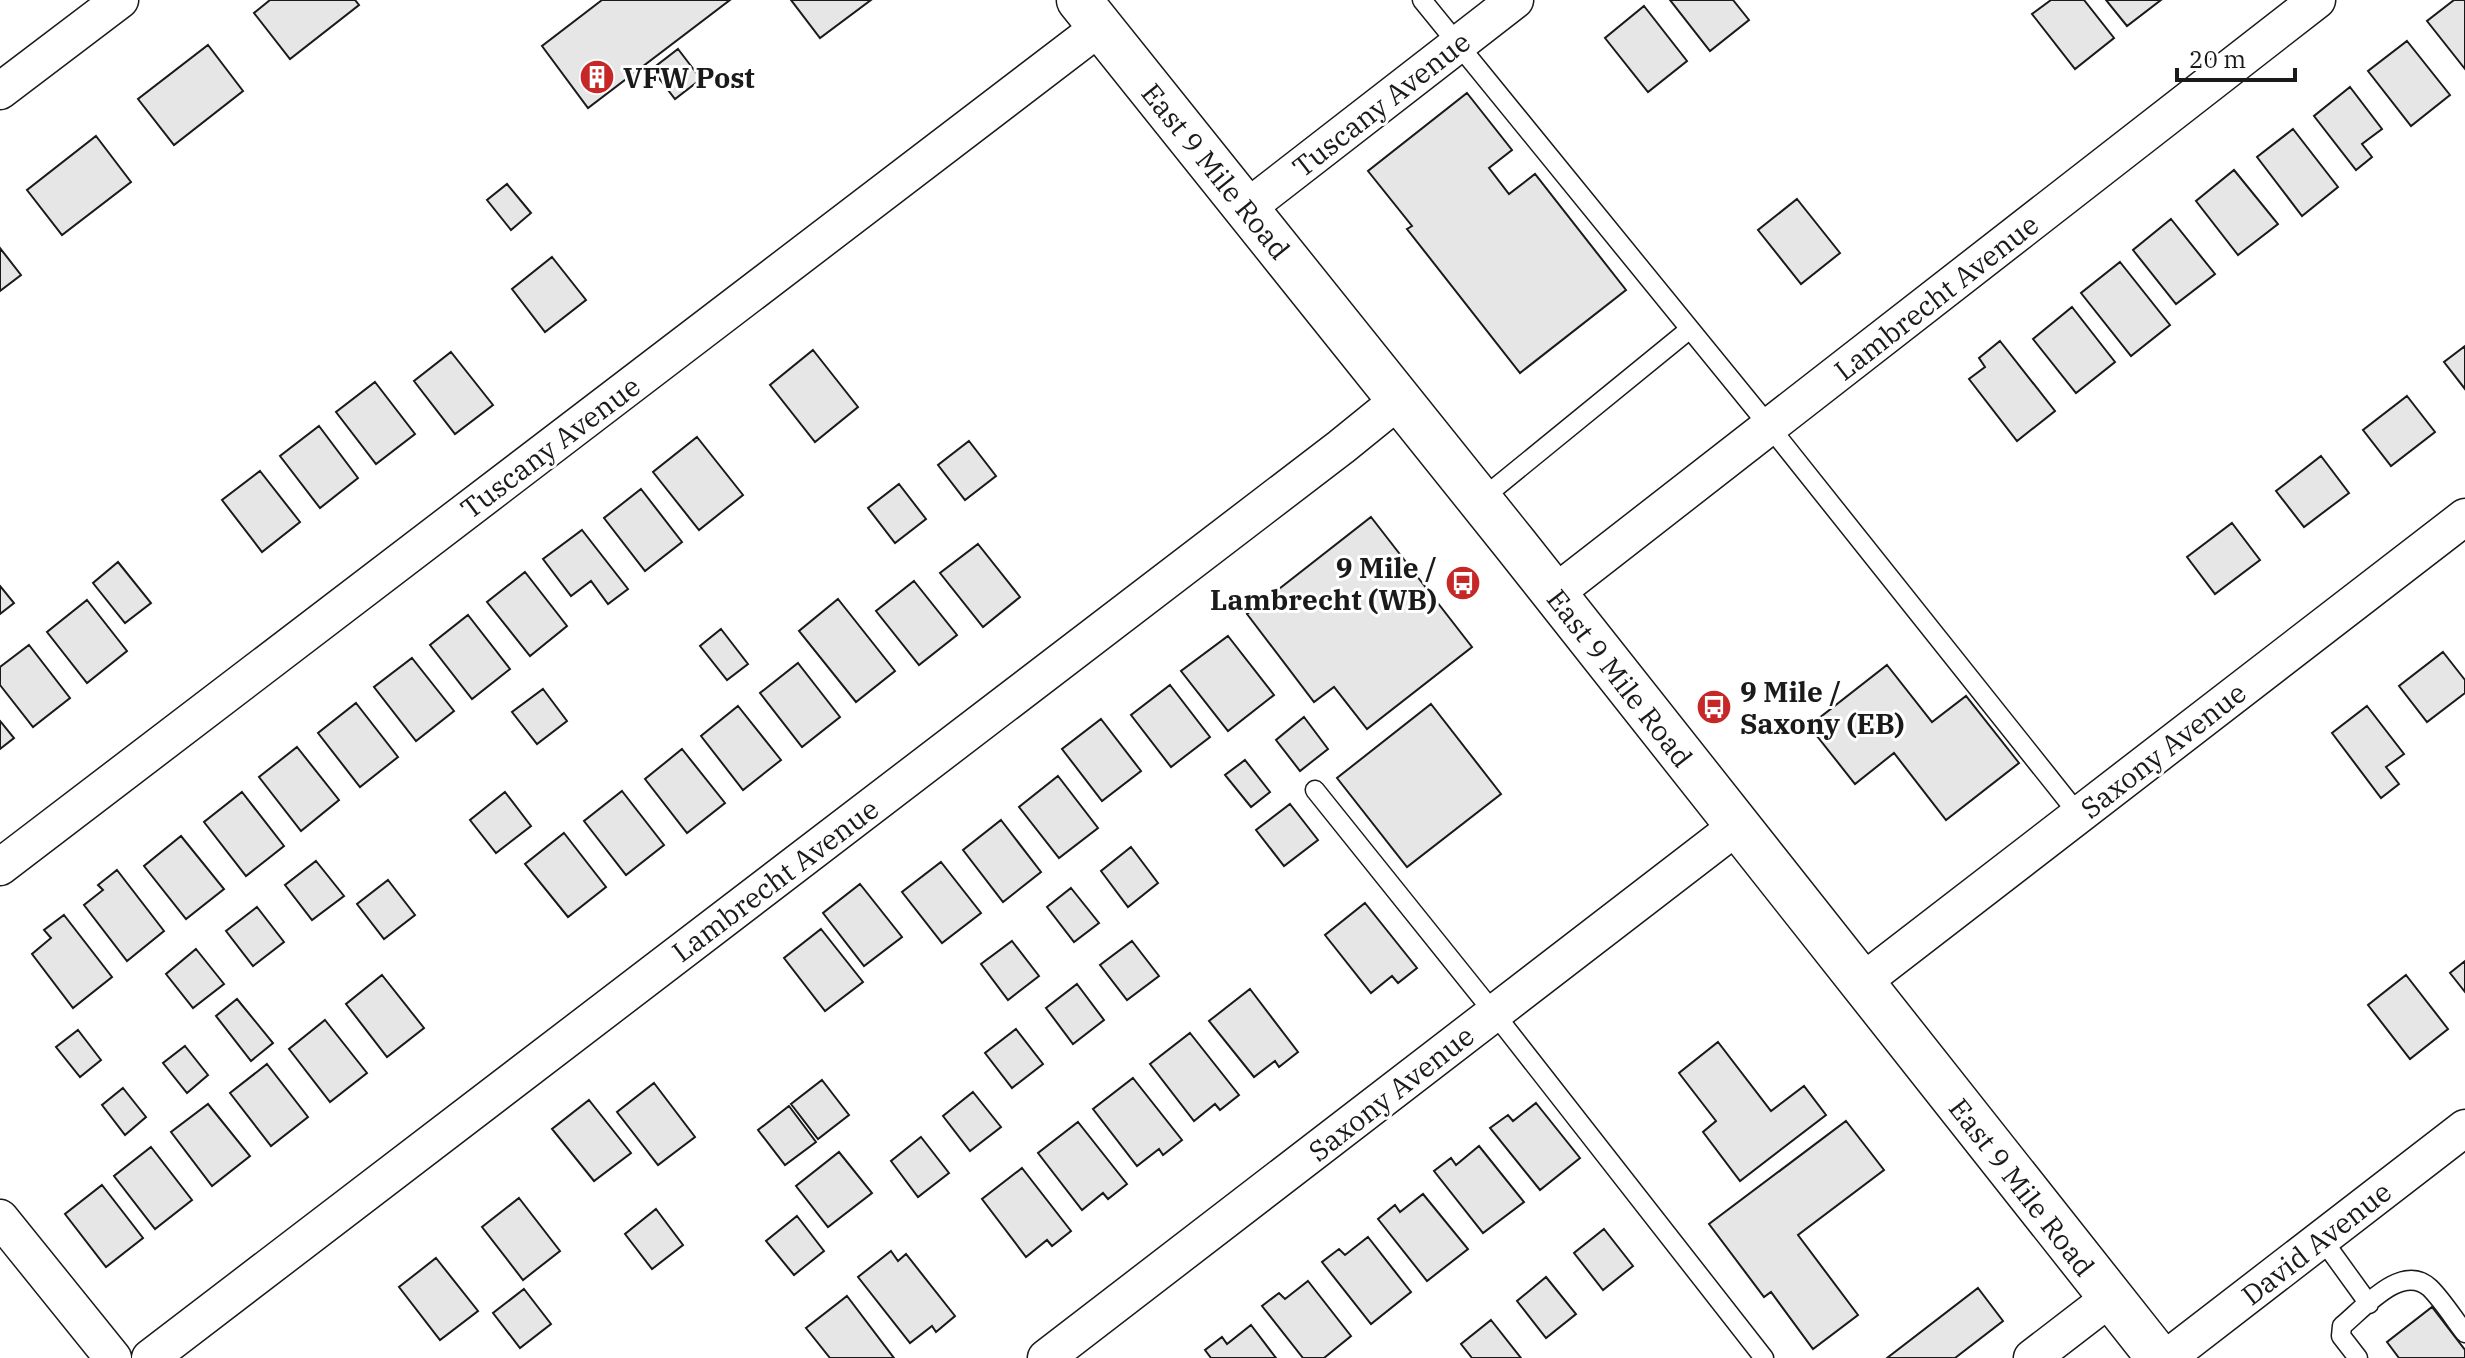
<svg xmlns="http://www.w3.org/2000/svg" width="2465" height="1358" font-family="'IBM Plex Serif',serif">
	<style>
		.building { fill: #e6e6e6; stroke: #1a1a1a; stroke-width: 2 }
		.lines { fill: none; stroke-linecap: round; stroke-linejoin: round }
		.service-casing { stroke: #1a1a1a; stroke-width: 21 }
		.minor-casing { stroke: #1a1a1a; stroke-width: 39 }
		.secondary-casing { stroke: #1a1a1a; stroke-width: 47 }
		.service { stroke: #fff; stroke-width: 18 }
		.minor { stroke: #fff; stroke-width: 36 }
		.secondary { stroke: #fff; stroke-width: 44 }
		.labels { text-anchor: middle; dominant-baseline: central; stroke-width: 6; stroke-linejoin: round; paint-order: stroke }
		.poi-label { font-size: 28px; font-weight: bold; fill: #1a1a1a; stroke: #fff; text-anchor: start }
		.street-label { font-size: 28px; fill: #1a1a1a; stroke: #fff }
	</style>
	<rect width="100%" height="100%" fill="#fff"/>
	<!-- building -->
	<path class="building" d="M270,0H355L359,5L290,59L254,13Z
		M602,0H730L588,108L542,46Z
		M791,0H871L820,38Z
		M1670,0H1733L1749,20L1710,51Z
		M2051,0H2084L2114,38L2075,69L2032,14Z
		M2106,0H2161L2127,26Z
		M2454,0H2465V69L2427,21Z
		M1644,6L1687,61L1648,92L1605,38Z
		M2407,41L2450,95L2411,126L2368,71Z
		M208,45L243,91L174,145L138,99Z
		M678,49L701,79L675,99L652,69Z
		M2350,87L2382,129L2362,144L2372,157L2356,170L2314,116Z
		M1467,93L1512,150L1489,168L1509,194L1535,174L1626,290L1520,373L1407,229L1412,226L1368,171Z
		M2293,129L2338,187L2302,216L2257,157Z
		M96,136L131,182L62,235L27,190Z
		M2234,170L2278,224L2238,255L2196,201Z
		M507,184L531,213L511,230L487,200Z
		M1797,199L1840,253L1801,284L1758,230Z
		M2171,219L2215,274L2176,304L2133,250Z
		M0,248L21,275L0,291Z
		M552,257L586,300L545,332L512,289Z
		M2120,262L2170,325L2131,356L2081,293Z
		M2072,307L2115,362L2076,393L2033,339Z
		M2000,341L2055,411L2017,441L1969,379L1985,367L1979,358Z
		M2465,346V389L2444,362Z
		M813,350L858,407L815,442L770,385Z
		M451,352L493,405L455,434L414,381Z
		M375,382L415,434L376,464L336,412Z
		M2407,396L2435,432L2391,466L2363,430Z
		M319,426L358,478L320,508L280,456Z
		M697,437L743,495L699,530L653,472Z
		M969,441L996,476L965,500L938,465Z
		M2321,456L2349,493L2304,527L2276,491Z
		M260,471L300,522L262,552L222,500Z
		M899,484L926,519L895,543L868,508Z
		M641,489L682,542L645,571L604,518Z
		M1371,517L1472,647L1367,729L1334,687L1314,702L1247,614Z
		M2232,523L2260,560L2215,594L2187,557Z
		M582,530L628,589L608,604L591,581L571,596L543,559Z
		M978,544L1020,597L983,627L940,573Z
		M118,562L151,603L125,623L93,583Z
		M525,572L567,626L530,656L487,602Z
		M914,581L957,635L919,665L876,611Z
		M0,586L14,603L0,614Z
		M838,599L895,671L856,702L799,631Z
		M87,600L127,651L87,683L47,632Z
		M468,615L510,669L472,699L430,645Z
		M721,629L748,664L727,680L700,646Z
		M1228,636L1274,695L1228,731L1181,671Z
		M29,645L70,698L33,727L0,685V667Z
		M2443,652L2465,680V693L2427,722L2399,686Z
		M412,658L454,711L416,741L374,687Z
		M798,663L840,717L802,747L760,693Z
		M1887,665L1932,722L1966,696L2019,763L1946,820L1894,753L1855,784L1809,726Z
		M1170,685L1210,737L1171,767L1131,715Z
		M543,689L567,721L537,744L512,712Z
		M356,703L398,757L360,787L318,733Z
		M1431,704L1501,794L1407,867L1337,778Z
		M738,706L781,760L743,790L701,736Z
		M2367,706L2404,754L2386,767L2399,784L2381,798L2332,733Z
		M1304,717L1328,749L1300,771L1276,740Z
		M1101,719L1141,771L1102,801L1062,749Z
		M0,721L14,738L0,749Z
		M297,747L339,800L301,831L259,777Z
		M682,749L725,803L687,833L645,779Z
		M1245,760L1270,792L1251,807L1225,775Z
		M1058,776L1098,828L1059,858L1019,807Z
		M622,791L664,845L626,875L584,821Z
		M242,792L284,846L246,876L204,822Z
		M505,792L531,826L496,853L470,820Z
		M1290,804L1318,840L1284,866L1256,830Z
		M1001,820L1041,872L1003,902L963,850Z
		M564,833L606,887L568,917L525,864Z
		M181,836L224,889L186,919L144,866Z
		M1131,847L1158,883L1128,907L1101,871Z
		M316,861L344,896L312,920L285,885Z
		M941,862L981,913L942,943L902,892Z
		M117,870L164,931L127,961L84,905L103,890L98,885Z
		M388,880L415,915L384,939L357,904Z
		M860,884L902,937L864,966L823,913Z
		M1071,888L1099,923L1074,942L1047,907Z
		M1365,903L1417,968L1398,983L1392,976L1371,993L1325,935Z
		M257,907L284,942L253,966L226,931Z
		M64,915L112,977L73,1008L32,954L51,938L44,930Z
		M821,929L863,982L825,1011L784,958Z
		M1012,941L1039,976L1008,1000L981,964Z
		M1132,941L1159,976L1127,1000L1100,965Z
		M196,949L224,984L193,1008L166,974Z
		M2465,961V992L2450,973Z
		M382,975L424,1028L387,1057L346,1004Z
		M2406,975L2448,1029L2410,1059L2368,1005Z
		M1077,984L1104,1020L1073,1044L1046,1008Z
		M1250,989L1298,1052L1279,1067L1275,1061L1254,1077L1209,1021Z
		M237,999L273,1043L251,1061L216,1016Z
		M325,1020L367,1073L330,1102L289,1049Z
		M1016,1029L1043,1064L1012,1088L985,1053Z
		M78,1030L101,1060L80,1077L56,1047Z
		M1190,1033L1239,1095L1220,1110L1215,1104L1194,1121L1150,1064Z
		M1718,1042L1771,1111L1804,1086L1826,1115L1740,1181L1703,1132L1716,1121L1679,1073Z
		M185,1046L208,1075L187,1093L163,1063Z
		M267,1064L308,1117L271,1146L230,1093Z
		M1133,1078L1182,1140L1163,1155L1159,1149L1137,1166L1093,1109Z
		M822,1080L849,1115L818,1139L791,1104Z
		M654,1083L695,1137L658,1165L617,1112Z
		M123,1088L146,1117L125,1135L102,1105Z
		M973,1092L1001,1127L970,1151L943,1116Z
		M589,1100L631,1153L594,1181L552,1129Z
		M1536,1103L1580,1158L1540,1190L1490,1128L1508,1115L1513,1121Z
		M208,1104L250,1156L212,1186L171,1132Z
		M789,1106L816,1142L785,1165L758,1130Z
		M1846,1121L1884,1170L1798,1235L1858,1315L1813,1349L1771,1292L1764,1297L1709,1224Z
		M1078,1122L1127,1184L1108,1199L1103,1193L1082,1210L1038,1153Z
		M921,1137L949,1173L918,1197L891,1161Z
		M1479,1146L1524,1202L1483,1233L1434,1171L1451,1158L1456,1165Z
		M151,1147L192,1200L155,1229L114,1176Z
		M839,1152L872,1193L828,1227L796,1186Z
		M1022,1168L1071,1231L1052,1246L1047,1240L1026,1257L982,1199Z
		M102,1185L143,1238L106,1267L65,1214Z
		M1423,1194L1468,1249L1427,1281L1378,1219L1395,1205L1400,1212Z
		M519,1198L560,1251L523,1280L482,1227Z
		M656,1209L683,1245L652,1269L625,1234Z
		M797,1216L824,1251L794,1275L766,1241Z
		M1604,1229L1633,1266L1603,1290L1574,1253Z
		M1368,1237L1411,1292L1371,1324L1322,1262L1339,1249L1345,1255Z
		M891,1251L898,1261L906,1254L955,1316L936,1332L932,1326L910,1343L858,1277Z
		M436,1258L478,1311L440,1340L399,1287Z
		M1546,1277L1576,1314L1546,1338L1517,1301Z
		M1308,1281L1351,1336L1324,1358H1303L1262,1306L1279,1293L1285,1299Z
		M1978,1288L2003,1321L1955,1358H1887Z
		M524,1289L551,1324L520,1348L493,1313Z
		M847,1296L894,1358H830L806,1328Z
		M2432,1307L2465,1350V1358H2399L2387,1342Z
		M1491,1320L1521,1358H1472L1461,1344Z
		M1251,1325L1276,1358H1211L1205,1350L1222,1337L1227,1344Z"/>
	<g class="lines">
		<defs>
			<path id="service" d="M1422,0L1769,426L2079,815
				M1479,501L1690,329
				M1315,790L1494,1013L1764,1358
				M2322,1239L2369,1304
				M2358,1358L2341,1336L2342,1326C2364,1308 2402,1262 2430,1288C2443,1301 2454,1319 2465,1333"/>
			<path id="minor" d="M0,91L120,0
				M1247,208L1515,0
				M1554,594L2317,0
				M0,867L1100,27
				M1861,983L2465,517
				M0,1218L113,1358
				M150,1358L1341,447L1399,400
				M1046,1358L1736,827
				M2032,1358L2110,1298
				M2167,1358L2465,1128"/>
			<path id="secondary" d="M1079,0L1515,544L2159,1358"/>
		</defs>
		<!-- service casing -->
		<use href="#service" class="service-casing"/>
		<!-- minor casing -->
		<use href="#minor" class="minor-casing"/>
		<!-- secondary casing -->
		<use href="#secondary" class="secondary-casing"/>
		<!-- service -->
		<use href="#service" class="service"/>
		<!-- minor -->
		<use href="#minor" class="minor"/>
		<!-- secondary -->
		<use href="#secondary" class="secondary"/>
	</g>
	<!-- icons -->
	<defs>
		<symbol id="building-disc" viewBox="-11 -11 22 22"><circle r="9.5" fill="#c62828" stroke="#fff"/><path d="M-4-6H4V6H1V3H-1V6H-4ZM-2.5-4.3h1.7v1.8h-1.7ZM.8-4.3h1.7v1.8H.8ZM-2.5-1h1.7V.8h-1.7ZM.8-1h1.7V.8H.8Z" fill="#fff"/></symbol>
		<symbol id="bus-disc" viewBox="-11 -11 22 22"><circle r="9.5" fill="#c62828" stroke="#fff"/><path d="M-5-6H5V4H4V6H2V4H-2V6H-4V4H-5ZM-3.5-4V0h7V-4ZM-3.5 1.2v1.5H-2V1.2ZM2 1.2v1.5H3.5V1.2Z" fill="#fff"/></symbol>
	</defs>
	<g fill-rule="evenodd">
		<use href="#building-disc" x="577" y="57" width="40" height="40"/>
		<use href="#bus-disc" x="1443" y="563" width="40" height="40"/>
		<use href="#bus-disc" x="1694" y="687" width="40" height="40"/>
	</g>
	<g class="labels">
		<!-- poi labels -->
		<g class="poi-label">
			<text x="623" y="77">VFW Post</text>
			<text x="1437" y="567" text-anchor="end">9 Mile /<tspan x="1437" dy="32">Lambrecht (WB)</tspan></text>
			<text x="1740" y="691">9 Mile /<tspan x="1740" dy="32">Saxony (EB)</tspan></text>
		</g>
		<!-- street labels -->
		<g class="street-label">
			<text transform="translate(1381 104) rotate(-38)">Tuscany Avenue</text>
			<text transform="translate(1216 171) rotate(51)">East 9 Mile Road</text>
			<text transform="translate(1936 297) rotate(-38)">Lambrecht Avenue</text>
			<text transform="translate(550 447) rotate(-37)">Tuscany Avenue</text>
			<text transform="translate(1620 678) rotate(52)">East 9 Mile Road</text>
			<text transform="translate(2163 750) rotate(-38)">Saxony Avenue</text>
			<text transform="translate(775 880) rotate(-37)">Lambrecht Avenue</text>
			<text transform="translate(1391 1093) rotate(-38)">Saxony Avenue</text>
			<text transform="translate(2022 1187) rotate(52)">East 9 Mile Road</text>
			<text transform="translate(2316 1243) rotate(-38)">David Avenue</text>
		</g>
	</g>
	<!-- scale -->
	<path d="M2177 68v12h118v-12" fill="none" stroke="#1a1a1a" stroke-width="4"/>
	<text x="2189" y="68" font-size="24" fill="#1a1a1a" stroke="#ffffff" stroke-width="6" paint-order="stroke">20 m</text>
</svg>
